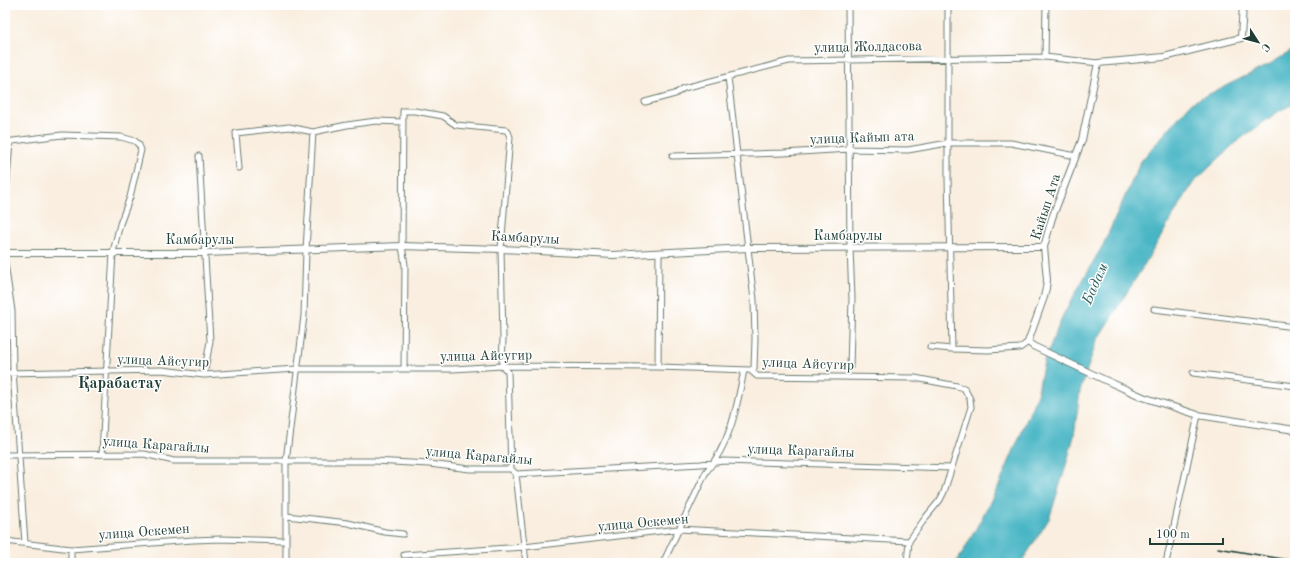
<svg xmlns="http://www.w3.org/2000/svg" width="1300" height="568" font-family="'Old Standard TT',serif">
	<style>
		.water { fill: #49b6c5; stroke: #347a7c }
		.lines { fill: none; stroke-linecap: round; stroke-linejoin: round }
		.minor-casing { stroke: #6b7b70; stroke-width: 7 }
		.tertiary-casing { stroke: #6b7b70; stroke-width: 8 }
		.minor { stroke: #fff; stroke-width: 5 }
		.tertiary { stroke: #fff; stroke-width: 6 }
		.rail { stroke: #1f3d34; stroke-width: 1.5 }
		.labels { text-anchor: middle; dominant-baseline: central; stroke-width: 3; stroke-linejoin: round; paint-order: stroke }
		.street-label { font-size: 14px; fill: #1f3d34; stroke: #fff }
		.water-label { font-size: 15px; font-style: italic; fill: #2c6160; stroke: #fff }
		.quarter-label { font-size: 16px; font-weight: bold; fill: #1f3d34; stroke: #fff }
	</style>
	<rect width="100%" height="100%" fill="#fff"/>
	<filter id="ink" filterUnits="userSpaceOnUse"><feTurbulence type="fractalNoise" baseFrequency=".025" numOctaves="2"/><feDisplacementMap in="SourceGraphic" scale="8" xChannelSelector="R" yChannelSelector="G"/><feConvolveMatrix kernelMatrix="1 2 1 2 8 2 1 2 1" color-interpolation-filters="sRGB"/></filter>
	<filter id="wash" filterUnits="userSpaceOnUse"><feTurbulence type="fractalNoise" baseFrequency=".012" numOctaves="4" result="noise"/><feDisplacementMap in="SourceGraphic" scale="16" xChannelSelector="R" yChannelSelector="G"/><feGaussianBlur stdDeviation="0.9" result="paint"/><feColorMatrix in="noise" values="0 0 0 0 0 0 0 0 0 0 0 0 0 0 0 0 0 1.4 0 .05"/><feComposite in="paint" operator="in"/></filter>
	<g filter="url(#wash)">
		<rect width="100%" height="100%" fill="#f9eedf"/>
		<!-- water -->
		<path class="water" d="M1295,49V103L1279,111L1235,143L1193,183L1138,275L1097,340L1080,391L1074,436L1065,469L1049,519L1021,563H955L960,557L978,525L1000,483L1037,395L1044,361L1064,313L1103,245L1141,161L1191,103L1270,64Z"/>
	</g>
	<g filter="url(#ink)">
		<g class="lines">
			<defs>
				<path id="minor" d="M848,5L850,248L852,298L850,367
					M948,5V178L952,349
					M1045,57L1046,5
					M728,77L754,300L755,339L754,369L750,370
					M645,102L675,94L684,88L789,61L1045,57L1098,63
					M5,142L62,135L121,137L135,141L139,145L141,150L130,197L120,224L113,252L102,454
					M199,156L210,341L204,375
					M672,156L783,153L850,149L908,150L948,143H1011L1076,156
					M239,168L236,133L289,127L313,132L347,125L376,121L403,122
					M5,203L10,142
					M5,263L12,311L13,372L25,543
					M1154,309L1295,327
					M930,347L952,349L988,350L1020,348L1028,342
					M658,367L659,253
					M404,369L405,265L402,246L403,111H415L443,116L456,125L506,130L508,132L510,137L501,249L503,338L502,366L508,372L511,469
					M5,373L162,370L204,375L297,369H453L502,366L658,367L750,370L757,376L915,378L957,386L964,388L970,399L971,407L944,492L940,500L926,517L909,541L907,563
					M1193,373L1295,386
					M5,455L144,454L174,461H374L429,464L470,469H511L516,474L701,464L724,461L951,468
					M516,474L526,563
					M287,516L348,523L385,532L403,534
					M5,541L71,549L193,540L221,539L285,541
					M404,555L524,547L678,529L909,541
					M71,563V549
					M286,563V461L304,316L306,250L313,132
					M663,563L706,472C731,443 737,406 744,370
					M1166,563L1198,415"/>
				<path id="tertiary" d="M1243,5L1241,38L1164,57L1098,63L1082,140L1052,218L1044,247L1047,280L1046,288L1044,297L1028,342L1033,346L1105,380L1143,397L1198,415L1295,430
					M5,253H205L402,246L501,249L613,255L748,248L1044,247"/>
			</defs>
			<!-- minor casing -->
			<use href="#minor" class="minor-casing"/>
			<!-- tertiary casing -->
			<use href="#tertiary" class="tertiary-casing"/>
			<!-- minor -->
			<use href="#minor" class="minor"/>
			<!-- tertiary -->
			<use href="#tertiary" class="tertiary"/>
			<!-- rail -->
			<path class="rail" d="M1218,548L1295,561"/>
		</g>
	</g>
	<g class="labels">
		<!-- street labels -->
		<g class="street-label">
			<text transform="translate(868 47) rotate(-1)">улица Жолдасова</text>
			<text transform="translate(862 138) rotate(-2)">улица Кайып ата</text>
			<text transform="translate(1046 207) rotate(-72)">Кайып Ата</text>
			<text x="848" y="236">Камбарулы</text>
			<text transform="translate(525 238) rotate(3)">Камбарулы</text>
			<text x="200" y="240">Камбарулы</text>
			<text transform="translate(486 356) rotate(-1)">улица Айсугир</text>
			<text transform="translate(163 361) rotate(2)">улица Айсугир</text>
			<text transform="translate(808 364) rotate(2)">улица Айсугир</text>
			<text transform="translate(156 445) rotate(4)">улица Карагайлы</text>
			<text transform="translate(801 451) rotate(2)">улица Карагайлы</text>
			<text transform="translate(479 456) rotate(5)">улица Карагайлы</text>
			<text transform="translate(643 523) rotate(-5)">улица Оскемен</text>
			<text transform="translate(144 532) rotate(-4)">улица Оскемен</text>
		</g>
		<!-- water labels -->
		<g class="water-label">
			<text transform="translate(1096 284) rotate(-66)">Бадам</text>
		</g>
		<!-- quarter labels -->
		<g class="quarter-label">
			<text x="120" y="384">Қарабастау</text>
		</g>
	</g>
	<!-- margin -->
	<rect width="1300" height="568" fill="none" stroke="#fff" stroke-width="20"/>
	<!-- north arrow -->
	<g transform="translate(1258 42) rotate(126)" stroke="#ffffff" stroke-width="3" paint-order="stroke">
	<path d="M0-3L7 15L0 10L-7 15Z" fill="#1f3d34"/>
	<text y="-6" font-size="11" font-weight="bold" text-anchor="middle" fill="#1f3d34">С</text>
	</g>
	<!-- scale -->
	<path d="M1150 538v6h73v-6" fill="none" stroke="#1f3d34" stroke-width="2"/>
	<text x="1156" y="538" font-size="12" fill="#1f3d34" stroke="#ffffff" stroke-width="3" paint-order="stroke">100 m</text>
</svg>
